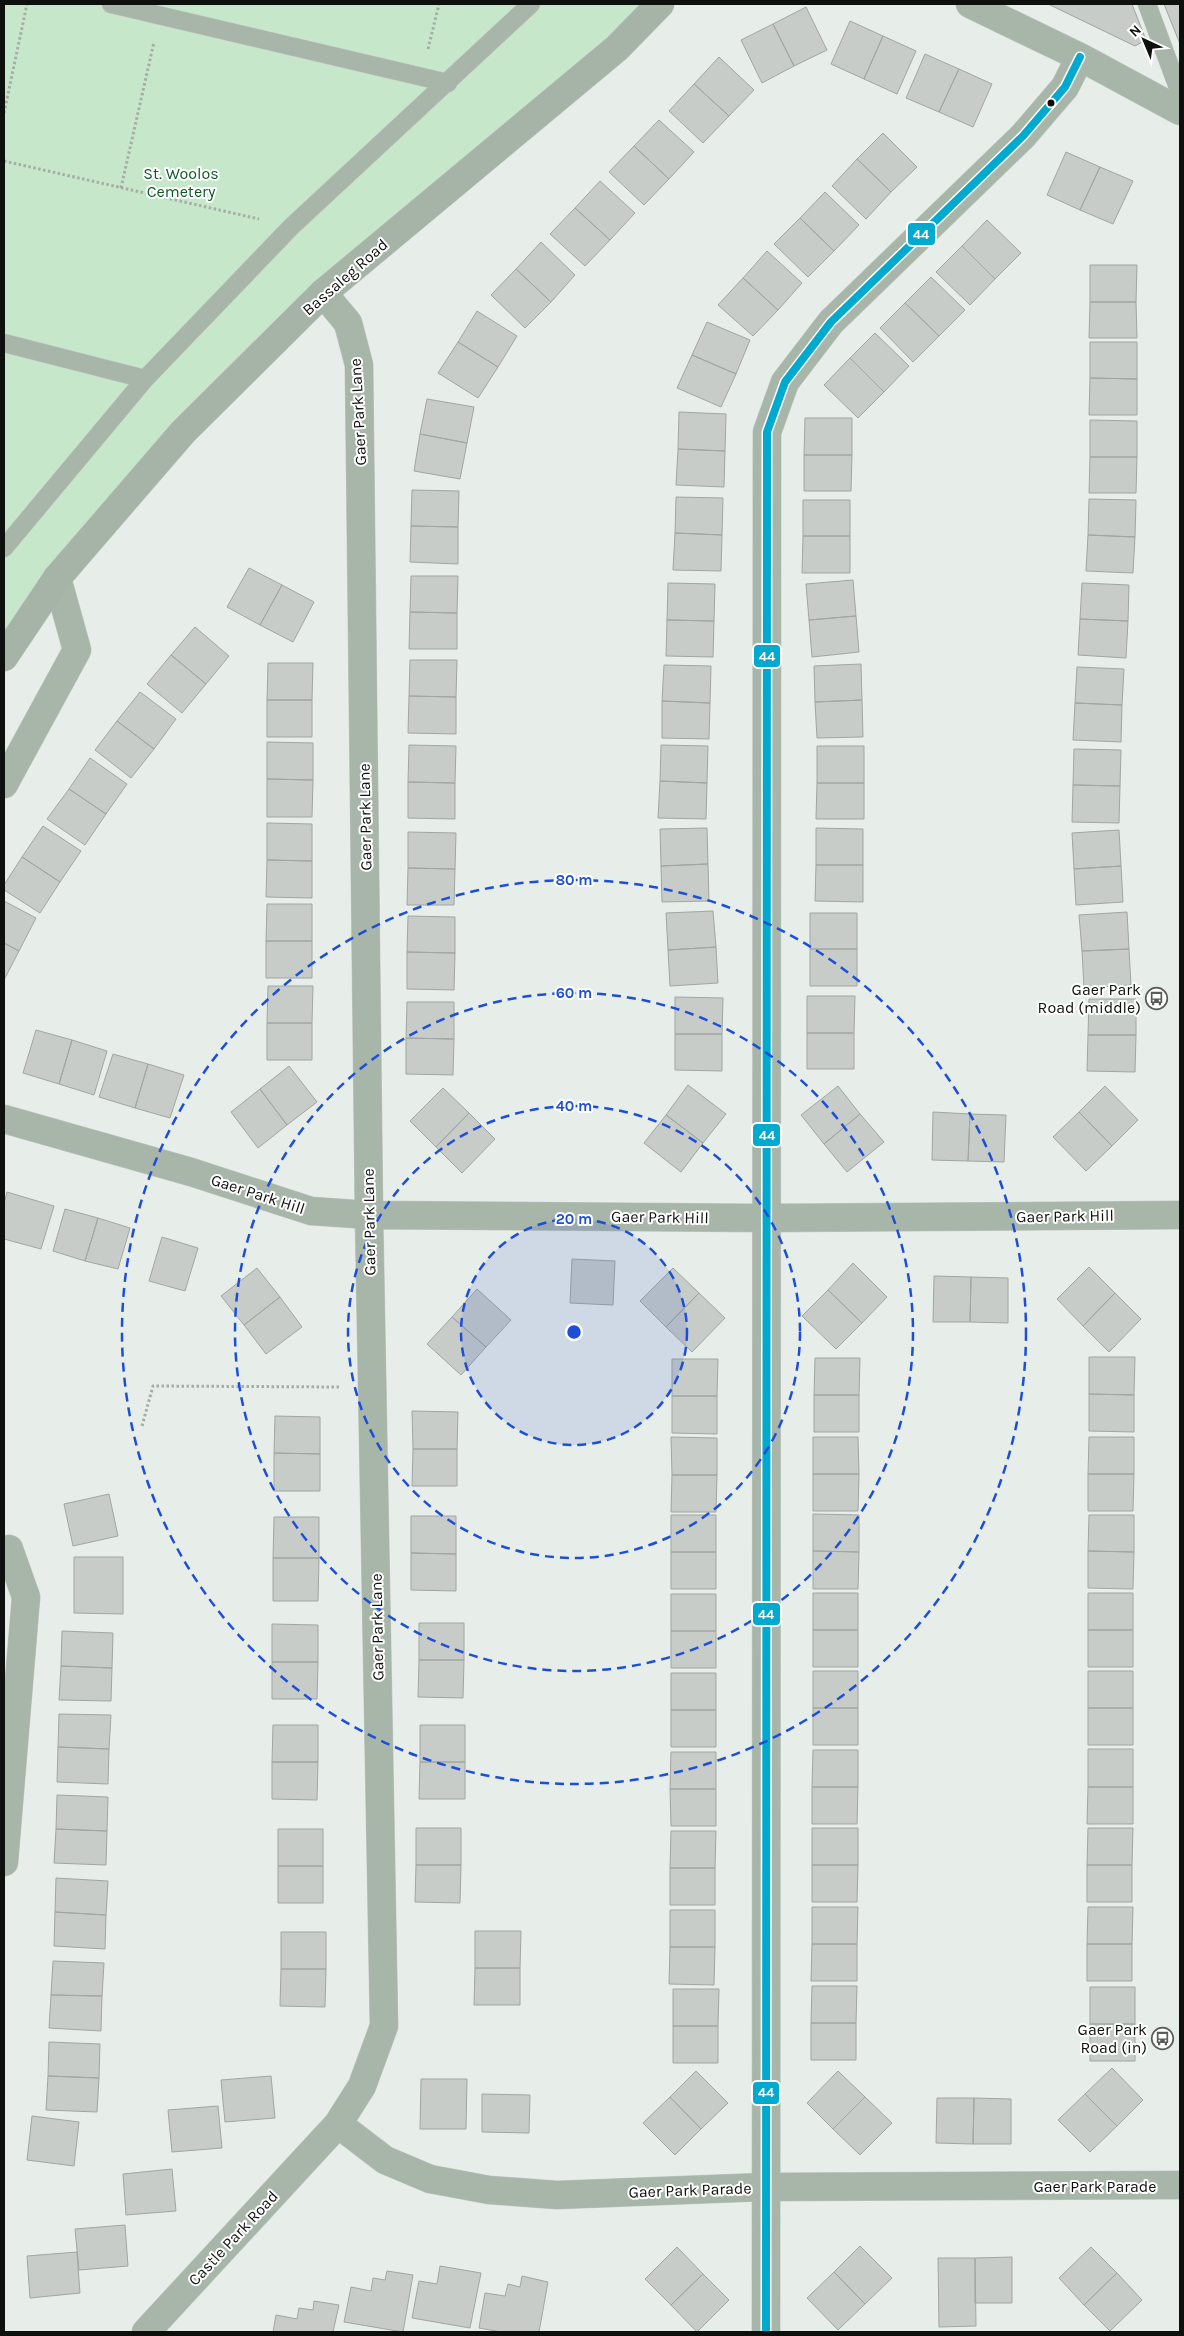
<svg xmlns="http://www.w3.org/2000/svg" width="1184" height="2336" font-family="Karla,sans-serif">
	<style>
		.green { fill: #c7e7cb }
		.building { fill: #c7ccc8; stroke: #a1a6a2 }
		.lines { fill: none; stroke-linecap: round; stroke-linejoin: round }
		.lane-casing { stroke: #c5c9c6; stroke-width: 19 }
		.street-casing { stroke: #c5c9c6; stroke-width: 29 }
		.secondary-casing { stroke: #c5c9c6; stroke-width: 29 }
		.path { stroke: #a4aea5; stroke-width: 3; stroke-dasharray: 2.5 2.5; stroke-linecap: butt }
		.lane { stroke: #a8b6aa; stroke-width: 18 }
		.street { stroke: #a8b6aa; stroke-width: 28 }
		.secondary { stroke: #a6b4a8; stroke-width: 28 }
		.bus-1-casing { stroke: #fff; stroke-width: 11 }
		.bus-1 { stroke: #00a9ce; stroke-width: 8 }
		.ring { fill: none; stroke: #1d4ed8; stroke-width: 2.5; stroke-dasharray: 9 6 }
		.bus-dot { fill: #0d100d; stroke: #fff; stroke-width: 2 }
		.labels { text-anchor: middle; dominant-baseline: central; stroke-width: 4; stroke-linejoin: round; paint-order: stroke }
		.park-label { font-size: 16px; fill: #0d5926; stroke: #fff }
		.street-label { font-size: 16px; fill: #0d100d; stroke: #fff }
		.poi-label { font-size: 16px; fill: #0d100d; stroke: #fff; text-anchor: end }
		.centre { fill: #1d4ed8; stroke: #fff; stroke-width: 2.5 }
		.ring-label { font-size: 15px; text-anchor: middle; font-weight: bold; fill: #1d4ed8; stroke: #fff; stroke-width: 4; stroke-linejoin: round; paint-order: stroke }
		.line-badge { stroke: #fff; stroke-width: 2 }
		.badge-label { font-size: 14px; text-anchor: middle; font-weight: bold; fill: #fff }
	</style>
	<rect width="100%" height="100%" fill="#e7ede8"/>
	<!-- green -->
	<path class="green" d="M4,4H660L323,293L4,657Z"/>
	<!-- building -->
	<path class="building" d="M1048,4H1132L1146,40L1135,46Z
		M1164,4H1180V44Z
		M806,7L827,50L794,66L773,24Z
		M850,21L883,36L864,79L831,64Z
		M773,24L794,66L762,83L741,40Z
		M883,36L916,51L897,94L864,79Z
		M925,54L959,69L939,112L906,98Z
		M719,57L754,90L729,116L694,84Z
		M959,69L992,84L973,127L939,112Z
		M694,84L729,116L703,143L669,111Z
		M659,120L694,152L669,179L634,146Z
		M883,133L917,167L891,192L857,159Z
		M634,146L669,179L644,205L609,172Z
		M1066,152L1100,167L1080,210L1047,195Z
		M857,159L891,192L866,219L832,186Z
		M1100,167L1133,181L1113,224L1080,210Z
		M600,181L635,213L610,240L575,208Z
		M825,192L859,225L834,251L800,218Z
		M575,208L610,240L585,266L550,234Z
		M800,218L834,251L808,277L774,244Z
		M987,220L1021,253L995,279L962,246Z
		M541,242L575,275L551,302L516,269Z
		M962,246L995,279L970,305L936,272Z
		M767,251L802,283L778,310L743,278Z
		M1090,265H1137L1136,302H1090Z
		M516,269L551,302L525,328L491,295Z
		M931,277L965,310L939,336L905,303Z
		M743,278L778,310L753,336L718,305Z
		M1090,302H1136L1137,338H1089Z
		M905,303L939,336L913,362L880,328Z
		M477,311L517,336L498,367L458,342Z
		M707,322L750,340L736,374L692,355Z
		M875,333L909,366L884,392L850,358Z
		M458,342L498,367L478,398L438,373Z
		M1090,342H1137V379L1090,378Z
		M692,355L736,374L721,407L677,388Z
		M850,358L884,392L858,418L824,385Z
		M1090,378L1137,379V415H1089Z
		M427,399L474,407L467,443L420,434Z
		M679,412L726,414L725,451L678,449Z
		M805,418H852V455H804Z
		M1090,420L1137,421V457H1090Z
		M420,434L467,443L460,479L414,471Z
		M678,449L725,451L724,487L676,485Z
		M804,455H852L851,491H804Z
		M1090,457H1137L1136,493H1089Z
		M412,490L459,491L458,527L411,526Z
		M676,497L723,498L722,535L675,533Z
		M1089,499L1136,500L1135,537L1088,535Z
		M803,500H850V536H803Z
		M411,526L458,527V564L410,562Z
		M675,533L722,535L721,571L673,570Z
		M1088,535L1135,537L1133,573L1086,571Z
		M803,536H850V573H802Z
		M249,568L282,585L260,625L227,607Z
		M411,576H458L457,613L410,612Z
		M853,580L856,616L809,620L806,584Z
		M668,583L715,584L714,621L667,620Z
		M1082,583L1129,585L1128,621L1080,619Z
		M282,585L314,602L293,642L260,625Z
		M410,612L457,613V649H409Z
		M856,616L859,652L812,657L809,620Z
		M1080,619L1128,621L1126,658L1078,655Z
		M667,620L714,621L713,657L666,656Z
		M195,627L229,656L206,684L171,655Z
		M171,655L206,684L182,713L147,684Z
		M410,660H457L456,697L409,696Z
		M268,663H313L312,700H267Z
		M861,664L862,700L815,702L814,666Z
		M664,665L711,666L710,703L662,701Z
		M1077,667L1124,669L1122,705L1075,703Z
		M140,692L176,719L154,749L117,721Z
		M409,696L456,697V734L408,733Z
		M267,700H312V737H267Z
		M862,700L863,737L817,738L815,702Z
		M662,701L710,703L709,739L662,738Z
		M1075,703L1122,705L1121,742L1073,740Z
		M117,721L154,749L131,778L95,750Z
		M267,742L313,743V780L267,779Z
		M409,745L456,746L455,783L408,782Z
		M661,745L708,746L707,783L660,781Z
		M817,746H864V783H817Z
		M1074,749L1121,750L1120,786L1073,785Z
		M90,758L127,784L106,814L69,789Z
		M267,779L313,780L312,817H267Z
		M660,781L707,783L706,819L658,818Z
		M408,782L455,783V819L408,818Z
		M817,783H864V819H816Z
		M1073,785L1120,786L1119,823L1072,822Z
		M69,789L106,814L85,845L47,819Z
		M267,823L312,824V861L267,860Z
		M43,826L81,851L60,882L22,857Z
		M707,828L708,864L661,866L660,829Z
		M816,828L863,829V865H816Z
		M1119,830L1121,866L1074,869L1072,833Z
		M408,832L456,833L455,869L408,868Z
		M22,857L60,882L40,913L4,890V885Z
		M267,860L312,861V898L266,897Z
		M708,864L709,901L662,902L661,866Z
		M816,865H863V902L815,901Z
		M1121,866L1123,902L1076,905L1074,869Z
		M408,868L455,869L454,905H407Z
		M4,901L36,918L19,951L4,943Z
		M267,904H312V941H266Z
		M713,911L716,947L668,950L666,913Z
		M1127,912L1129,949L1082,951L1079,915Z
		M810,913H857V949H810Z
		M408,916L455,917V953L407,952Z
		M266,941H312V978H266Z
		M4,943L19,951L4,980Z
		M716,947L718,983L670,986L668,950Z
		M810,949H857V986H810Z
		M1129,949L1131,985L1084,988L1082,951Z
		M407,952L455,953L454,990L407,989Z
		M268,986H313L312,1023H267Z
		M807,996H855L854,1033H807Z
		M675,997L723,998L722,1034H675Z
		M1089,999H1136V1035H1088Z
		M407,1002H454V1039L406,1038Z
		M267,1023H312V1060H267Z
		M36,1030L72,1040L59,1084L23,1073Z
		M807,1033H854V1069H807Z
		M675,1034H722V1071L675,1070Z
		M1088,1035H1136L1135,1072L1087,1071Z
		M406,1038L454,1039L453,1075L406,1074Z
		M72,1040L107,1051L94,1095L59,1084Z
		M113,1054L148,1064L135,1108L99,1097Z
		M148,1064L184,1075L170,1118L135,1108Z
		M289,1066L317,1102L287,1125L260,1089Z
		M688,1085L726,1114L703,1143L666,1115Z
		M838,1086L860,1114L824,1144L801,1115Z
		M1105,1086L1138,1120L1112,1146L1079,1112Z
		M443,1088L469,1113L436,1147L410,1121Z
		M260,1089L287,1125L258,1148L231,1112Z
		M933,1112L970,1114L968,1161L932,1160Z
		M1079,1112L1112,1146L1086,1171L1053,1137Z
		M469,1113L495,1139L462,1173L436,1147Z
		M860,1114L884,1142L847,1172L824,1144Z
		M970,1114L1006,1115L1004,1162L968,1161Z
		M666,1115L703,1143L681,1172L644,1143Z
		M7,1192L54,1206L41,1249L4,1239V1203Z
		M65,1209L98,1218L85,1261L53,1251Z
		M98,1218L130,1228L118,1269L85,1261Z
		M162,1237L198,1248L185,1291L149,1281Z
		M572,1259L615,1261L613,1305L570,1303Z
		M853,1263L887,1297L862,1323L828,1290Z
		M1089,1267L1115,1293L1083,1326L1057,1299Z
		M257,1268L280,1297L244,1325L221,1296Z
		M673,1268L699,1293L666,1327L640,1301Z
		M934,1276L971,1277L970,1322H933Z
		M971,1277L1008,1278V1323L970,1322Z
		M477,1289L511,1320L486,1347L452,1317Z
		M828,1290L862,1323L836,1349L802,1316Z
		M699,1293L725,1318L692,1352L666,1327Z
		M1115,1293L1141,1319L1109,1352L1083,1326Z
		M280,1297L302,1327L266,1354L244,1325Z
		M452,1317L486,1347L461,1375L427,1344Z
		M1089,1357H1135L1134,1395L1089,1394Z
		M815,1358H860L859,1395H814Z
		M672,1359H718L717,1396H672Z
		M1089,1394L1134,1395V1432L1089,1431Z
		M814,1395H859V1432H814Z
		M672,1396H717V1434L672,1433Z
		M412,1411L458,1412L457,1449H413Z
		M275,1416L320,1417V1454L274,1453Z
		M671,1437L717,1438V1475H672Z
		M813,1437H858L859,1474H813Z
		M1089,1437H1134V1474H1088Z
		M413,1449H457V1486H412Z
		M274,1453L320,1454V1491H274Z
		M813,1474H859L858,1511H813Z
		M1088,1474H1134L1133,1511H1088Z
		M672,1475H717L716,1512H671Z
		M109,1494L118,1536L73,1546L64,1504Z
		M813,1514L859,1515V1552L813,1551Z
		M671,1515H716V1552H671Z
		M1089,1515H1134V1552L1088,1551Z
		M411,1516H456V1554L411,1553Z
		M274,1517H319V1558H273Z
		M813,1551L859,1552L858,1589H813Z
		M1088,1551L1134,1552L1133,1589L1088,1588Z
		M671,1552H716V1589H671Z
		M411,1553L456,1554V1591L411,1590Z
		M74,1557H123V1614L74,1613Z
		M273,1558H319L318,1601H273Z
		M813,1593H858V1630H813Z
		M1088,1593H1133V1630H1088Z
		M671,1594H716V1631H671Z
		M419,1623H464V1660H419Z
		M272,1624L318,1625V1662H272Z
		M813,1630H858V1667H813Z
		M1088,1630H1133V1667H1088Z
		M62,1631L113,1633L112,1668L61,1666Z
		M671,1631H716V1668H671Z
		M419,1660H464L463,1698L418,1697Z
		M272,1662H318L317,1699H272Z
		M61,1666L112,1668L111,1701L59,1700Z
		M813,1671H858V1708H813Z
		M1088,1671H1133V1708H1088Z
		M671,1673H716V1710H671Z
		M813,1708H858V1745H813Z
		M1088,1708H1133V1745H1088Z
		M671,1710H716V1747H671Z
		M59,1714L111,1715L109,1749L58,1747Z
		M273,1725H318V1762H272Z
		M420,1725H465V1762H420Z
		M58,1747L109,1749L108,1784L57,1782Z
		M1088,1749H1133V1787H1088Z
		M813,1750H858V1787H812Z
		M671,1752H716V1789H670Z
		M272,1762H318L317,1800L272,1799Z
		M420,1762H465V1799H419Z
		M812,1787H858L857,1824H812Z
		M1088,1787H1133V1824H1087Z
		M670,1789H716V1826H671Z
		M57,1795L108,1797L107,1831L56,1829Z
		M416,1828H461V1865H416Z
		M812,1828H858V1865H812Z
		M1088,1828H1133L1132,1865H1087Z
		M56,1829L107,1831L106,1865L54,1863Z
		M278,1829H323V1866H278Z
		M671,1831H716L715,1868H670Z
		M416,1865H461L460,1903L415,1902Z
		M812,1865H858L857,1902H812Z
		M1087,1865H1132V1902H1087Z
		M278,1866H323V1903H278Z
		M670,1868H715V1905H670Z
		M56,1878L108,1881L106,1915L55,1912Z
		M812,1907H858L857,1944H812Z
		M1088,1907H1133L1132,1944H1087Z
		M670,1910H715V1947H670Z
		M55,1912L106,1915L105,1949L54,1946Z
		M475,1931H521L520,1968H475Z
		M281,1932H326V1969H281Z
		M812,1944H857V1981H811Z
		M1087,1944H1132V1981H1087Z
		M670,1947H715L714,1985L669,1984Z
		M53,1961L104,1963L102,1996L51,1995Z
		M475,1968H520V2005H474Z
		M281,1969H326L325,2007L280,2006Z
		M812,1986H857L856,2023H811Z
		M1090,1987H1135V2024H1090Z
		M673,1989H719L718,2026H673Z
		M51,1995L102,1996L101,2031L49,2028Z
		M811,2023H856V2060H811Z
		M1090,2024H1135V2061H1090Z
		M673,2026H718V2063H673Z
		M49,2042L100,2044L99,2078L48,2076Z
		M1112,2068L1143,2100L1117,2126L1085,2094Z
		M696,2071L728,2103L701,2129L670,2097Z
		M838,2071L865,2097L833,2129L807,2103Z
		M48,2076L99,2078L97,2112L46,2110Z
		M271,2076L275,2118L225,2122L221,2080Z
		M421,2079H467L466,2129H420Z
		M482,2094L530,2095L529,2133L482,2132Z
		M1085,2094L1117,2126L1090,2152L1058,2120Z
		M670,2097L701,2129L675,2155L643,2123Z
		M865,2097L892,2123L860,2155L833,2129Z
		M937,2098H974L973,2144L936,2143Z
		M974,2098L1011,2099V2144H973Z
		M218,2106L222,2148L172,2152L168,2110Z
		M32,2116L79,2122L74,2166L27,2160Z
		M172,2169L176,2211L126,2215L123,2174Z
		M125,2225L128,2266L79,2270L75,2229Z
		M860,2246L892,2278L865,2304L834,2272Z
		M677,2247L703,2274L671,2305L645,2279Z
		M1091,2247L1117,2273L1084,2305L1059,2278Z
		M77,2252L80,2293L30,2298L27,2256Z
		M1012,2257V2303H975V2258Z
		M938,2258H975L976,2326L939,2327Z
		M440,2266L481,2273L470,2328L412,2318L419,2281L437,2284Z
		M387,2271L413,2275L403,2332L344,2322L351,2287L371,2291L373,2278L385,2280Z
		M834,2272L865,2304L838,2330L807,2298Z
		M1117,2273L1142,2300L1110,2331L1084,2305Z
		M703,2274L729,2300L697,2332L671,2305Z
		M522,2276L548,2282L539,2332H501L479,2328L485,2293L505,2296L508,2284L520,2287Z
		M314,2301L339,2305L333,2332H273L276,2315L297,2319L299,2308L313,2310Z"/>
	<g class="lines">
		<defs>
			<path id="lane" d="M111,4L448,83
				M1147,4L1180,93
				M4,343L145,379L291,227L531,4
				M4,548L145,379"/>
			<path id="street" d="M970,4L1080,57L1180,111
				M4,784L77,650L57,578
				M4,1119L191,1172L311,1211L369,1215L766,1218L1180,1215
				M4,1862L26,1597L9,1549
				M338,2124L385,2160L430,2179L489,2190L557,2195L766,2187L1180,2185
				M146,2332L338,2124L362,2086L384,2026L369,1215L359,365L348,323L323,293
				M766,2332L767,432L785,382L831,322L1023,136L1065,87L1080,57"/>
			<path id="secondary" d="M4,657L57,578L183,432L323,293L617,48L660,4"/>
		</defs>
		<!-- lane casing -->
		<use href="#lane" class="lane-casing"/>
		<!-- street casing -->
		<use href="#street" class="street-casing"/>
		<!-- secondary casing -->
		<use href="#secondary" class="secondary-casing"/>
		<!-- path -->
		<path class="path" d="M428,49L439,4
			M4,113L27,4
			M4,161L259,219
			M121,188L154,42
			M142,1426L153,1386L339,1387"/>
		<!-- lane -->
		<use href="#lane" class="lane"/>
		<!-- street -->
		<use href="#street" class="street"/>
		<!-- secondary -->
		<use href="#secondary" class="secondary"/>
		<defs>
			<path id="bus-1" d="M766,2332L767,432L785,382L831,322L1023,136L1065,87L1080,57"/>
		</defs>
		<!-- bus-1 casing -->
		<use href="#bus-1" class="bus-1-casing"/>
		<!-- bus-1 -->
		<use href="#bus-1" class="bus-1"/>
	</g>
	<!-- distance rings -->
	<circle cx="574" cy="1332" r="113" fill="#1d4ed8" fill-opacity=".12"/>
	<g class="ring">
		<circle cx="574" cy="1332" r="113"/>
		<circle cx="574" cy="1332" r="226"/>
		<circle cx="574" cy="1332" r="339"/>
		<circle cx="574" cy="1332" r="452"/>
	</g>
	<!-- icons -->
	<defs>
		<symbol id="bus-ring" viewBox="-11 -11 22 22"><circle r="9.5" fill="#fff" stroke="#595d5a" stroke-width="1.5"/><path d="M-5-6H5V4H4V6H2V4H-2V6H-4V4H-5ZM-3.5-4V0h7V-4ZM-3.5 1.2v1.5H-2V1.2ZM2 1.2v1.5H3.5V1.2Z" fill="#595d5a"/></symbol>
	</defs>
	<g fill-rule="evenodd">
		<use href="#bus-ring" x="1144" y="986" width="25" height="25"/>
		<use href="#bus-ring" x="1150" y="2026" width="25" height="25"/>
	</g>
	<!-- markers -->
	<circle class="bus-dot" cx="1051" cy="103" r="4.5"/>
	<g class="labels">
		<!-- park labels -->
		<g class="park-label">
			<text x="181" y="173">St. Woolos<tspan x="181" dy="18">Cemetery</tspan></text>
		</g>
		<!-- street labels -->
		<g class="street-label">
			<text transform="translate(345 277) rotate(-41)">Bassaleg Road</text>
			<text transform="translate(358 412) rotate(-93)">Gaer Park Lane</text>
			<text transform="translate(365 817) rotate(-91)">Gaer Park Lane</text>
			<text transform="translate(258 1194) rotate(18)">Gaer Park Hill</text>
			<text transform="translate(1065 1216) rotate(-1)">Gaer Park Hill</text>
			<text transform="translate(660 1217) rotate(1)">Gaer Park Hill</text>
			<text transform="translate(369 1222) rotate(-91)">Gaer Park Lane</text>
			<text transform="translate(377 1627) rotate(-91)">Gaer Park Lane</text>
			<text x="1095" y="2186">Gaer Park Parade</text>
			<text transform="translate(690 2190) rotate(-2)">Gaer Park Parade</text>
			<text transform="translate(233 2238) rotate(-47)">Castle Park Road</text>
		</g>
		<!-- poi labels -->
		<g class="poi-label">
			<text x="1141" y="989">Gaer Park<tspan x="1141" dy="18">Road (middle)</tspan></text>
			<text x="1147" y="2029">Gaer Park<tspan x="1147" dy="18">Road (in)</tspan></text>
		</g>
	</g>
	<circle cx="574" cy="1332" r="8" class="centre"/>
	<g class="ring-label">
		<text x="574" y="885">80 m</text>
		<text x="574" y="998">60 m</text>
		<text x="574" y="1111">40 m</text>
		<text x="574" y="1224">20 m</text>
	</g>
	<g class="line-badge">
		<rect x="907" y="222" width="29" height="24" rx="5" fill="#00a9ce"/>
		<rect x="753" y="644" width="28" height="24" rx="5" fill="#00a9ce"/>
		<rect x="752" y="1123" width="29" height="24" rx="5" fill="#00a9ce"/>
		<rect x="752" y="1602" width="29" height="24" rx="5" fill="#00a9ce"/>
		<rect x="752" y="2081" width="28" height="24" rx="5" fill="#00a9ce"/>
	</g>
	<g class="badge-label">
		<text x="921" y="239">44</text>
		<text x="767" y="661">44</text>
		<text x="767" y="1140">44</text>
		<text x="766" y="1619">44</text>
		<text x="766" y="2097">44</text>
	</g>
	<!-- border -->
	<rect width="1184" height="2336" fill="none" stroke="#0d100d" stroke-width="10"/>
	<!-- north arrow -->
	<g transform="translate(1144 40) rotate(316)" stroke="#ffffff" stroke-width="4" paint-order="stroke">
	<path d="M0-4L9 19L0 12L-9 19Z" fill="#0d100d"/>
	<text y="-8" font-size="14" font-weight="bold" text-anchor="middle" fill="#0d100d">N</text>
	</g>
</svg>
